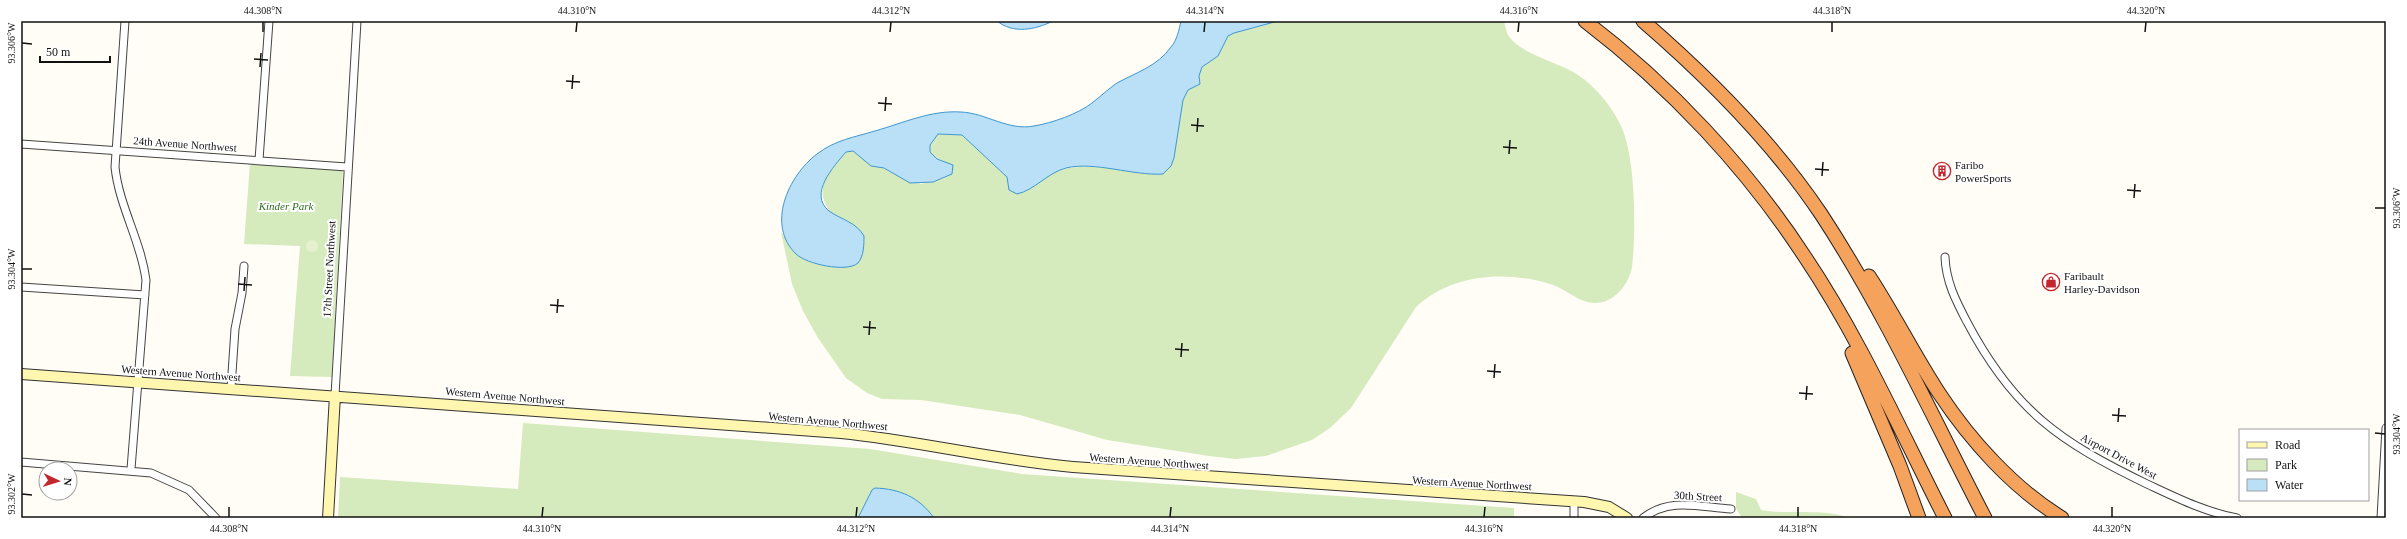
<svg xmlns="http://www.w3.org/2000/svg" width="2407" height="539" font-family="'Times New Roman',serif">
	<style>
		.green { fill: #d5ebbd }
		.pitch { fill: #e6f2cf }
		.water { fill: #b9e0f7; stroke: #3f96cf }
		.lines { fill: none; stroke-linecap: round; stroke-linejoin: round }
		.street-casing { stroke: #444; stroke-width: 9 }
		.secondary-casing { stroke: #333; stroke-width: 12 }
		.highway-casing { stroke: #222; stroke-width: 15 }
		.street { stroke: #fff; stroke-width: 7 }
		.secondary { stroke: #fff6b0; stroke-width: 10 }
		.highway { stroke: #f5a25d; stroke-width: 13 }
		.ticks { fill: none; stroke: #111; stroke-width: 1.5 }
		.labels { text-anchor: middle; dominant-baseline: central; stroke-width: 4; stroke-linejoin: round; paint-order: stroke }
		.street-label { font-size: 11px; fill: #111; stroke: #fff }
		.poi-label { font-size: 11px; fill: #111; stroke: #fff; text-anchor: start }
		.park-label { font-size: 11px; font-style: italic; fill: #2f6b1f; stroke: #fff }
		.neatline { fill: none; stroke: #111; stroke-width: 1.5 }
		.ticks-label { font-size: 10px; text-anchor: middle; fill: #111 }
	</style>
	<rect width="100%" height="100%" fill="#fffdf5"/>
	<!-- green -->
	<path class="green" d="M1278,21H1504C1505,25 1506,31 1508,35C1519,53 1556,62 1573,72C1593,83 1612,106 1621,126C1636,158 1636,232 1632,267C1629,285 1613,304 1594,303C1579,303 1565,288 1550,284C1505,270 1451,274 1416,307L1351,408L1330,428L1312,440L1266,456L1236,459L1209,456L1107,440L1020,415L921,400L882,399L867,393L846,378L818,338L803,311L792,284L781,232L797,255L816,264L829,210C813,187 830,170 846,152L853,151L871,166L884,168L921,184L945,178L946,163L937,159L930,152V145L937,134L962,135L1007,177L1010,185L1025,192C1034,185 1043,178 1053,173C1080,160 1129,171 1159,174L1174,158L1183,100L1188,90L1200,84L1199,76L1202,67L1218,56L1228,36L1234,33Z
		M250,163L343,170L332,377L290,376L300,246L244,244Z
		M523,423L870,449L1022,474L1514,508V518H338L340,477L518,489Z
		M1736,492L1756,499L1761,510C1786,515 1827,508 1848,518H1742L1736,508Z"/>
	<!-- pitch -->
	<path class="pitch" d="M306 246a6 6 0 1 1 12 0a6 6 0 1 1-12 0Z"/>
	<!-- water -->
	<path class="water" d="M997,21H1053C1035,30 1013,34 997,21Z
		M1181,21H1278L1234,33L1228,36L1218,56L1202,67L1199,76L1200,84L1188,90L1183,100L1174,158L1171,166L1163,174C1133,176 1095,161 1066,168C1047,173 1035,190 1017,194L1009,190L1007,177L962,135L938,134L930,145V152L937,159L953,165L952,174L933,182L910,183L884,168L871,166L853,151L846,152C834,166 808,194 829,211C842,220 856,222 864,236C864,244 864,256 858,263C847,273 806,264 796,254C766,225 788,176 817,154C835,140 855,137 875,131C903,123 931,110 961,112C986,113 1008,131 1034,126C1052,123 1078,114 1092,103C1100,97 1108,89 1117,83C1135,73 1158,66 1171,47C1177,40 1179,30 1181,21Z
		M875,488C900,489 919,497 934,518H858L872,490Z"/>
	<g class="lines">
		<defs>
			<path id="street" d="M125,21L115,167C119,206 141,241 146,280L131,469
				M21,144L347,167
				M259,160L269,21
				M1945,257C1946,282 1956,301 1967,322C2014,411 2060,442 2147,484C2177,498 2205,512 2237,518
				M21,287L145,295
				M231,388L235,329L242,293L244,266
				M335,395L357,21
				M21,462L151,473L189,490L216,518
				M1574,518V501
				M1643,518C1670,497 1699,507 1731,509
				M2381,518L2386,428"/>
			<path id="secondary" d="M21,374L841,433C919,441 995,460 1073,467L1584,502L1609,507L1627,518
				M328,518L335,395"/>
			<path id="highway" d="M1585,21C1670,86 1747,168 1805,257C1860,339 1900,430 1945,518
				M1643,21C1709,78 1772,141 1821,214C1884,310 1932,416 1985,518
				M1869,276C1894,314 1914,355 1939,393C1970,440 2013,488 2062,518
				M1852,353L1900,466L1919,518"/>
		</defs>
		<!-- street casing -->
		<use href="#street" class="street-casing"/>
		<!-- secondary casing -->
		<use href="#secondary" class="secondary-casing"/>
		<!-- highway casing -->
		<use href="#highway" class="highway-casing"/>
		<!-- street -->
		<use href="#street" class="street"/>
		<!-- secondary -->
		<use href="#secondary" class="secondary"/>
		<!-- highway -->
		<use href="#highway" class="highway"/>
	</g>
	<!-- ticks -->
	<path class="ticks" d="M263,32V22M576,32L577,22M890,32L891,22M1204,32L1205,22M1518,32L1519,22M1832,32V22M2145,32L2146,22M22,43L32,44M254,59L268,60M260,67L261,53M566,81L580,82M572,89L573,75M878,103L892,104M885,111L886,97M1191,125L1204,126M1197,132L1198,118M1503,147L1517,148M1509,154L1510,140M1815,169L1829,170M1822,176L1823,162M2127,190L2141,191M2134,198L2135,184M2375,208H2385M22,269H32M238,284L252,285M244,291L245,277M550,305L564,306M557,313L558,299M863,327L876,328M869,335L870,321M1175,349L1189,350M1181,357L1182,343M1487,371L1501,372M1494,378L1495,364M1799,393L1813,394M1806,400L1807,386M2112,415L2126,416M2118,422L2119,408M2375,433L2385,434M22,494L32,495M229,517V507M542,517L543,507M856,517L857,507M1170,517L1171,507M1484,517L1485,507M1798,517V507M2112,517V507"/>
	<!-- icons -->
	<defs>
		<symbol id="building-ring" viewBox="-11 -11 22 22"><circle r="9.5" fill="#fff" stroke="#c4262e" stroke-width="1.5"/><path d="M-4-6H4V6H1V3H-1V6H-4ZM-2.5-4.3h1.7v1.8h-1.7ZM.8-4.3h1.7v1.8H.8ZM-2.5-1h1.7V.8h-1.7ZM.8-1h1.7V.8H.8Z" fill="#c4262e"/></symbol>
		<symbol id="shop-ring" viewBox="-11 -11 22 22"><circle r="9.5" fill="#fff" stroke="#c4262e" stroke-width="1.5"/><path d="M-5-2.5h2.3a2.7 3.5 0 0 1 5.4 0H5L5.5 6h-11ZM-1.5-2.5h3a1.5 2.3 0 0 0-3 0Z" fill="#c4262e"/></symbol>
	</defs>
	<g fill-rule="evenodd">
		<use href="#building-ring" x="1932" y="161" width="20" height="20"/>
		<use href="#shop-ring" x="2041" y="272" width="20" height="20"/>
	</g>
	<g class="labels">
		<!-- street labels -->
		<g class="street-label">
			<text transform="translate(185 144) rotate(4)">24th Avenue Northwest</text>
			<text transform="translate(329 269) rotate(-87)">17th Street Northwest</text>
			<text transform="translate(181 373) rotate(4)">Western Avenue Northwest</text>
			<text transform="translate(505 396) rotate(5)">Western Avenue Northwest</text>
			<text transform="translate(828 421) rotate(5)">Western Avenue Northwest</text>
			<text transform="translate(2119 456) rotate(28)">Airport Drive West</text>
			<text transform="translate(1149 461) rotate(4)">Western Avenue Northwest</text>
			<text transform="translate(1472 483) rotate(3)">Western Avenue Northwest</text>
			<text transform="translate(1698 496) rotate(3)">30th Street</text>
		</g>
		<!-- poi labels -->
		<g class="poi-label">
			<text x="1955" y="165">Faribo<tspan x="1955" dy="13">PowerSports</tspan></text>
			<text x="2064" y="276">Faribault<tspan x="2064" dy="13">Harley-Davidson</tspan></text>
		</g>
		<!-- park labels -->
		<g class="park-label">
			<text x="286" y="206">Kinder Park</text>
		</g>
	</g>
	<!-- border -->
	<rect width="2407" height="539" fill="none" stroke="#ffffff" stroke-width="44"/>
	<!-- legend -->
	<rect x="2239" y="429" width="130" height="72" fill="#ffffff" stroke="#a0a0a0"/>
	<rect x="2247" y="442" width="20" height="6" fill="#fff6b0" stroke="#a0a0a0"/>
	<text x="2275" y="449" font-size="12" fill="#111111">Road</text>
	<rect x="2247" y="459" width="20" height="12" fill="#d5ebbd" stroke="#a0a0a0"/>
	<text x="2275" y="469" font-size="12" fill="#111111">Park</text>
	<rect x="2247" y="479" width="20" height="12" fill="#b9e0f7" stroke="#a0a0a0"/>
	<text x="2275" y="489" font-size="12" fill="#111111">Water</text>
	<!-- north arrow -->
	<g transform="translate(58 481) rotate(94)"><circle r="19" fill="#ffffff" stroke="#a0a0a0"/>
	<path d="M0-3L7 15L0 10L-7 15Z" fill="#c4262e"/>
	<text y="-6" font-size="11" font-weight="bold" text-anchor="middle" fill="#111111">N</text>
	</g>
	<!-- scale -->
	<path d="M40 56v6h70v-6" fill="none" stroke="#111111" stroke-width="2"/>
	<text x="46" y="56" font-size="12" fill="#111111" stroke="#ffffff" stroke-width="3" paint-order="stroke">50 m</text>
	<rect x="22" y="22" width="2363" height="495" class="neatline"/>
	<g class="ticks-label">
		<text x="263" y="14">44.308°N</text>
		<text x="577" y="14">44.310°N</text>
		<text x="891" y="14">44.312°N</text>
		<text x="1205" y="14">44.314°N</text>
		<text x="1519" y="14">44.316°N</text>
		<text x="1832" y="14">44.318°N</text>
		<text x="2146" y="14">44.320°N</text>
		<text transform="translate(11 43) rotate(-90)" y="4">93.306°W</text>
		<text transform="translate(2396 208) rotate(-90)" y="4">93.306°W</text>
		<text transform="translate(11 269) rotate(-90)" y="4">93.304°W</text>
		<text transform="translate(2396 434) rotate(-90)" y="4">93.304°W</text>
		<text transform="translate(11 494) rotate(-90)" y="4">93.302°W</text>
		<text x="229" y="532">44.308°N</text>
		<text x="542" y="532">44.310°N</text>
		<text x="856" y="532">44.312°N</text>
		<text x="1170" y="532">44.314°N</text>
		<text x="1484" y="532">44.316°N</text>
		<text x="1798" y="532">44.318°N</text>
		<text x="2112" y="532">44.320°N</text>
	</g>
</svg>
